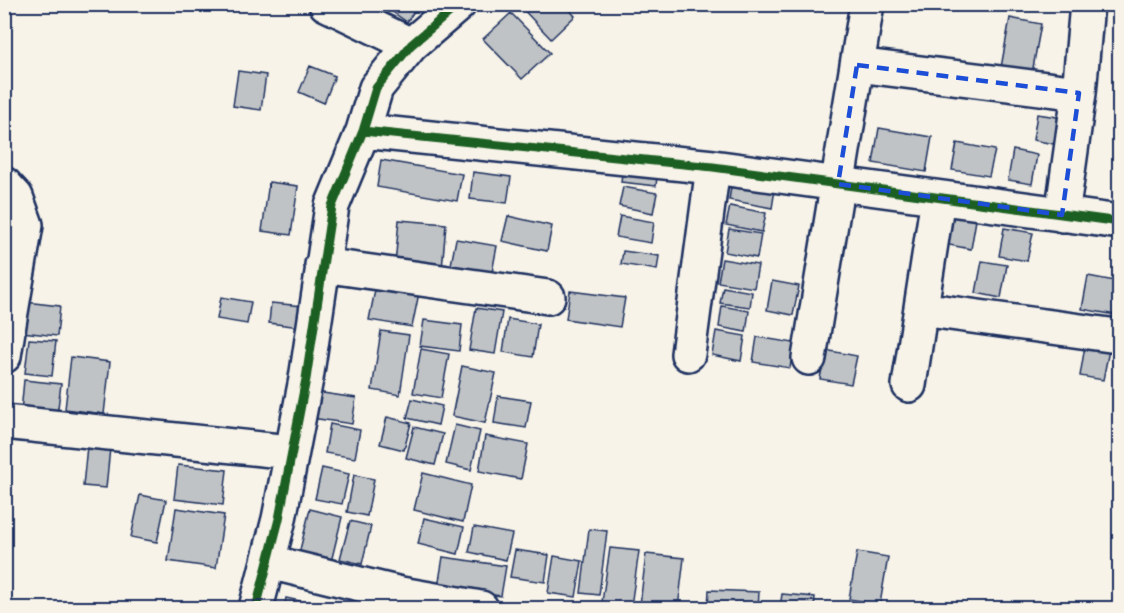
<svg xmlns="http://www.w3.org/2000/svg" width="1124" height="613" font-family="Dekko,sans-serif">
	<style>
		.building { fill: #c0c3c5; stroke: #1b2f5e; stroke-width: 1.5 }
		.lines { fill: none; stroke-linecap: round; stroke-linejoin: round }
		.minor-casing { stroke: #1b2f5e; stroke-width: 38 }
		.minor { stroke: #f7f3e8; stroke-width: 33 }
		.cycleway-casing { stroke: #f7f3e8; stroke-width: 13 }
		.cycleway { stroke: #1b5e20; stroke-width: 9 }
		.marked { fill: none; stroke: #1d4ed8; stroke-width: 4.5; stroke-dasharray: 12 8; stroke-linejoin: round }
	</style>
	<rect width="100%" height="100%" fill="#f7f3e8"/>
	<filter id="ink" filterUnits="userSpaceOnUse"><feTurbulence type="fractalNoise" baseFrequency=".0167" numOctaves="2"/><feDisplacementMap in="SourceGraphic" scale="12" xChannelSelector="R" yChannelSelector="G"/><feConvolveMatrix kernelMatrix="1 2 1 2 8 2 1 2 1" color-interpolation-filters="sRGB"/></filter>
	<g filter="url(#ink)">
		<!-- building -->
		<path class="building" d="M381,4H417L418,5L407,22Z
			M518,4H564L575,16L551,39Z
			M511,13L550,53L522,79L483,39Z
			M1010,18L1041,24L1031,79L1000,73Z
			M310,66L335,76L324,103L299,92Z
			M238,71L266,75L261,110L233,106Z
			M1037,114L1064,118L1059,145L1033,140Z
			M879,128L932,137L926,172L873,163Z
			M957,143L995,150L989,176L952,170Z
			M1013,150L1037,155L1032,184L1008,180Z
			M381,160L462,174L457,201L377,187Z
			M623,164L658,168L656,186L621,182Z
			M473,172L511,177L507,203L470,199Z
			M733,175L776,183L772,208L729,200Z
			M269,182L298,186L291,235L262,231Z
			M623,187L657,193L653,213L619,206Z
			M730,206L766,213L762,232L726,225Z
			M950,215L976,220L971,249L944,244Z
			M508,216L552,226L547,251L502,241Z
			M620,216L654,222L651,243L616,237Z
			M399,220L446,224L442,269L395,265Z
			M1004,228L1033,233L1027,261L999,256Z
			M729,229L761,234L757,258L725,252Z
			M456,239L497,246L490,283L449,275Z
			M623,251L659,256L657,270L621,264Z
			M722,259L758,265L754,288L718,282Z
			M982,261L1007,265L1001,298L976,293Z
			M1088,276L1120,282L1116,315L1082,309Z
			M377,280L420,288L412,327L369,320Z
			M772,281L799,286L793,315L767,310Z
			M723,287L752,292L750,307L720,303Z
			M570,291L625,298L620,327L566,319Z
			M221,297L251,302L247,324L217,319Z
			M25,302L60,306L57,336L22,332Z
			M271,303L303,306L300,327L269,323Z
			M722,306L749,311L746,332L719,327Z
			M476,308L502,312L495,354L469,350Z
			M508,319L538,324L533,357L503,352Z
			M424,320L462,325L459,351L420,346Z
			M381,331L409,335L400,395L372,390Z
			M716,331L745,336L741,361L712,355Z
			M757,337L794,343L790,368L753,362Z
			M29,339L56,341L52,376L25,373Z
			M1086,340L1110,345L1103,380L1080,376Z
			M421,349L449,354L441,398L413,393Z
			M825,350L857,356L851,384L820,379Z
			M71,357L110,362L104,414L65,409Z
			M462,366L496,373L485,423L452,416Z
			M24,380L61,384L57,416L21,412Z
			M316,392L356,398L352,424L312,418Z
			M498,396L531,401L526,428L494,423Z
			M412,399L442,406L438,425L407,418Z
			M387,417L411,423L404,450L380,444Z
			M330,424L360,430L355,458L325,453Z
			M455,425L480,431L471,470L446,464Z
			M414,427L443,434L435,465L406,458Z
			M485,436L528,444L521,479L479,471Z
			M87,446L110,448L106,488L83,486Z
			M178,465L227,470L223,505L174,499Z
			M322,468L349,474L342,504L315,499Z
			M423,473L471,485L463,522L414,510Z
			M354,475L374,479L367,516L347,512Z
			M140,495L166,500L157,542L131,537Z
			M176,508L224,515L216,568L168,561Z
			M310,509L342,517L330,566L298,558Z
			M424,518L464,527L458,554L418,544Z
			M350,521L371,526L362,564L340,559Z
			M474,527L512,534L506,560L469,552Z
			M589,529L607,531L599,595L581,593Z
			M610,548L639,551L631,606L602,602Z
			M515,550L549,555L545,582L510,577Z
			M857,552L888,557L880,604L849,599Z
			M646,554L684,558L678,608L640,605Z
			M554,556L582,561L576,597L548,593Z
			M443,557L506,566L501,596L438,587Z
			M709,590L759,592L758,608H708Z
			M782,594L815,597L814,608H780Z
			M286,598L319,605V608H284Z
			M327,602L359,608H326Z"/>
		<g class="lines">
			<defs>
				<path id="minor" d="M326,4L411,45
					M857,65L1079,93L1062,215
					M1079,93L1087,4
					M363,131L713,167L1120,222
					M4,184L16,197L26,225L10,318
					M322,265L548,297
					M921,309L1110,335
					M4,318H10L4,356
					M688,354L713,167
					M809,358L867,4
					M909,385L938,198
					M4,422L290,452
					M269,562L401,594L481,608
					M256,608L279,519L306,379L332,206L363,131L376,88L411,45L459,4"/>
			</defs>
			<!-- minor casing -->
			<use href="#minor" class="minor-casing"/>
			<!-- minor -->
			<use href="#minor" class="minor"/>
			<defs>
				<path id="cycleway" d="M363,131L713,167L1120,222
					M256,608L279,519L306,379L332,206L363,131L376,88L411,45L459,4"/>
			</defs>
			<!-- cycleway casing -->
			<use href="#cycleway" class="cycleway-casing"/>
			<!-- cycleway -->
			<use href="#cycleway" class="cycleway"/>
		</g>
	</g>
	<!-- marked area -->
	<path class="marked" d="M857,65L1079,93L1062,215L838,184Z"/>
	<!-- margin -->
	<rect width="1124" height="613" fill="none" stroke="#f7f3e8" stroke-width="24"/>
	<rect x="12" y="12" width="1100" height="589" fill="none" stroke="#1b2f5e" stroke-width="2" filter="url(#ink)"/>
</svg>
